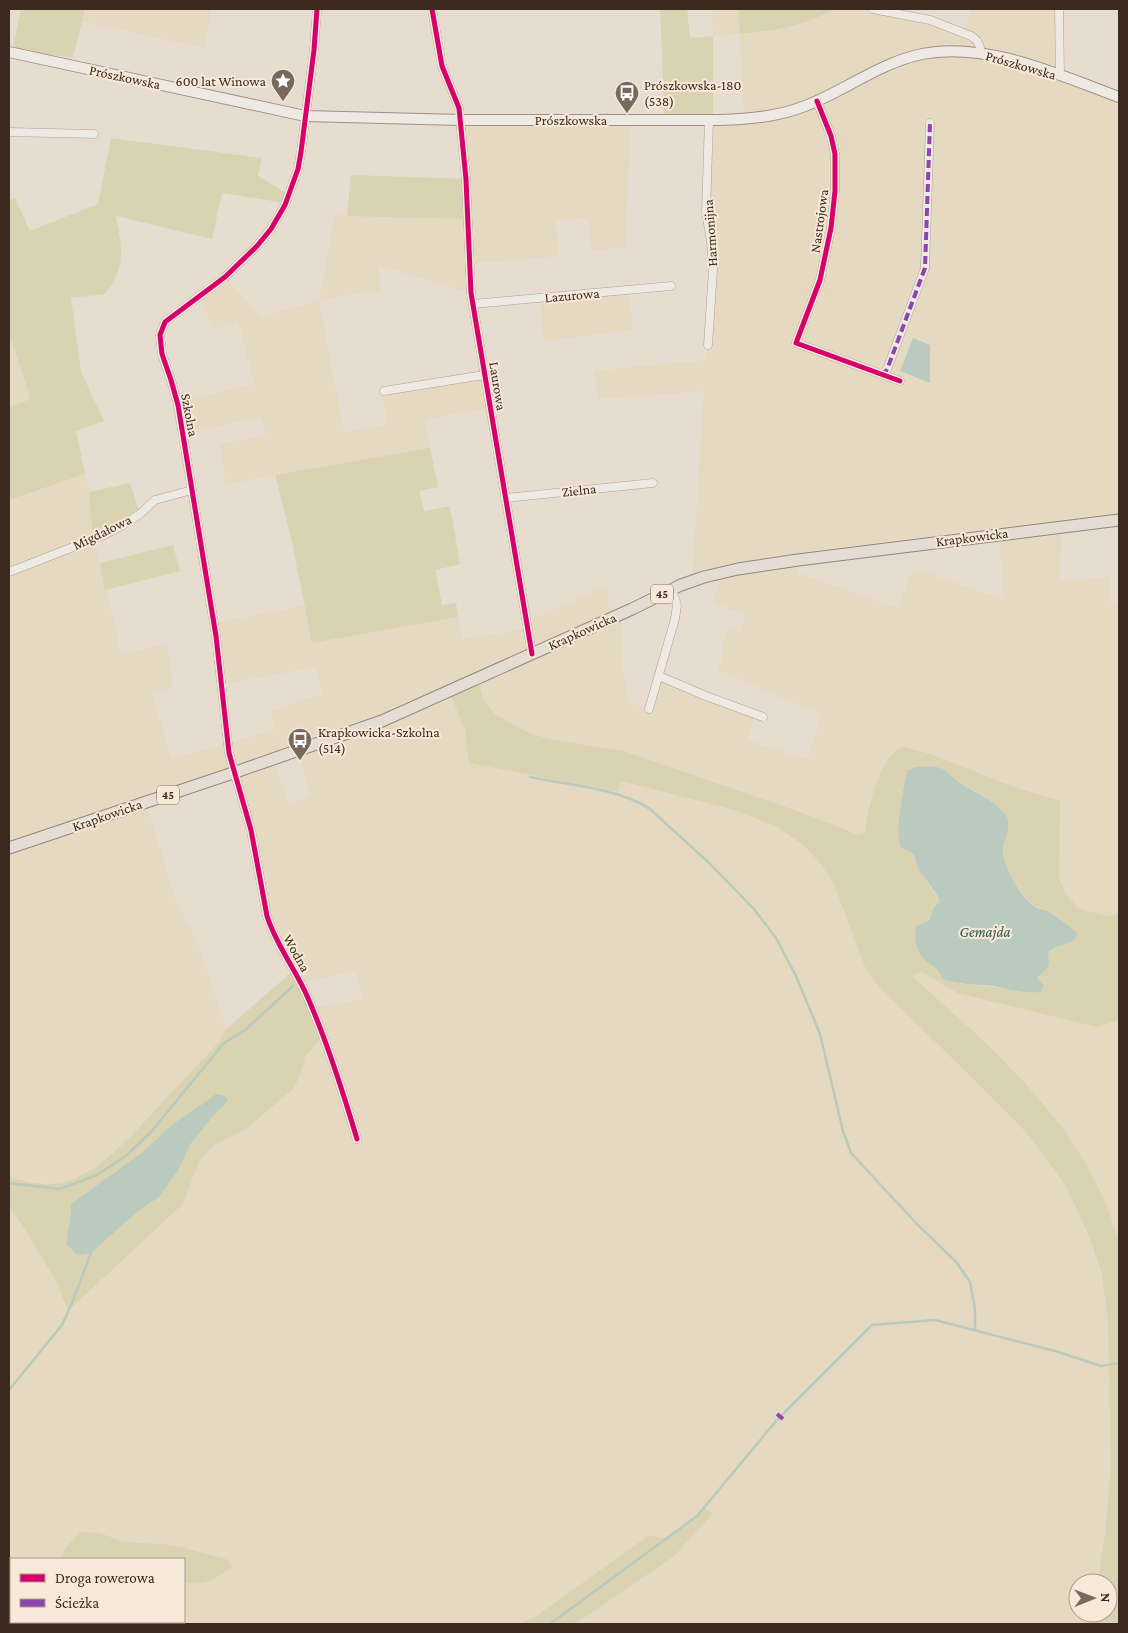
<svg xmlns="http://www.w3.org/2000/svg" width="1128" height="1633" font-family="'Crimson Pro',serif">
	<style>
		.farmland { fill: #e5d9c1; fill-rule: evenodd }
		.green { fill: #d9d3b2; fill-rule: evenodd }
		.water { fill: #bbcabe }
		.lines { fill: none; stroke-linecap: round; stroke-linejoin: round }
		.stream { stroke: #bbcabe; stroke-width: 2.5 }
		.minor-casing { stroke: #aca299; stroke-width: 9 }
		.secondary-casing { stroke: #9c9188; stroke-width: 12 }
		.primary-casing { stroke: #918780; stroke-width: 13 }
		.minor { stroke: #eee9e2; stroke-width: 8 }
		.secondary { stroke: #eee9e2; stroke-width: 10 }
		.primary { stroke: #e5ddd3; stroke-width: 11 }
		.quiet { stroke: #8e44ad; stroke-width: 4; stroke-dasharray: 8 4; stroke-linecap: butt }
		.cycleway-casing { stroke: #f6e9d7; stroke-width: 8 }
		.cycleway { stroke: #d6006c; stroke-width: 5 }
		.labels { text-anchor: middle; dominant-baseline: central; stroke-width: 4; stroke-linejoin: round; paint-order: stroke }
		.shield { fill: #f6e9d7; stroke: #746357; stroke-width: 1 }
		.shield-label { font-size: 12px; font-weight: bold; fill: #3c2920 }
		.street-label { font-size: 14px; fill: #3c2920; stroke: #f6e9d7 }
		.poi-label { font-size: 14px; fill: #3c2920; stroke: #f6e9d7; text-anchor: start }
		.water-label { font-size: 15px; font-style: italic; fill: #2f5b52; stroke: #f6e9d7 }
	</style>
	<rect width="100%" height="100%" fill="#e6dcd0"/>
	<!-- farmland -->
	<path class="farmland" d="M85,9H202L211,11L204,48L81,21Z
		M712,9H738L740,33L764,32L794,27L822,16L835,9H873L893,12L962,33L972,9H1059L1060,75L1119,97V520L1061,527L1060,582L1109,577L1110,602L1119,601V912L1114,915L1106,916L1078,908L1065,893L1059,878L1060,801L1017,788L910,747L903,746L898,749L884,768L867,817L865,832L859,835L806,814L624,751L549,739L527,732L495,714L484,701L477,678L449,691L465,730L470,763L618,792L621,781L734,810L777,827L803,845L820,863L833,882L865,967L874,981L891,999L964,1070L1020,1126L1038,1147L1067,1188L1088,1234L1100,1271L1108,1321L1111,1466L1099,1577L1098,1583H1078V1613H1089L1085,1624H575L673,1557L705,1507L697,1516L667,1538L535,1617L518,1624H9V1206L25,1229L57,1283L69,1311L183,1204L199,1161L214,1145L245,1130L299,1078L305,1057L323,1036L312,1008L362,999L356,971L300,982L271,929L251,830L234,773L146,802L175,898L197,941L226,1028L221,1040L133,1136L100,1163L76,1178L54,1184L24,1181L9,1177V500L85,474L89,492L93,539L100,563L121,654L167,643L173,687L152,692L171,759L275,730L271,712L322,693L317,667L222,684L214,623L304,606L312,643L458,617L462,639L527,629L526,622L607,586L610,618L621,614L623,670L628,702L649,709L658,680L755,714L747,740L807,760L822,715L718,670L724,651L721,649L729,628L740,633L745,614L713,603L722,573L692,581L704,391L598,399L594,371L706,360L713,120L744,119L740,34L713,36ZM998,528L1004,600L913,568L898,608L798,573L797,553ZM298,750L310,795L289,805L273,758ZM80,1533H100L124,1542L163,1544L232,1568L197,1585L184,1583V1622H11V1559H61L65,1549Z
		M460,120H631L625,247L592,251L588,218L555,221L559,256L470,264L471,293L378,265L381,290L319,300L344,433L388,424L381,392L484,375L490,407L425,420L430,448L226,484L220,444L266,435L262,417L182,433L177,401L254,384L238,320L215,330L198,297L225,277L261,317L319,300L335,215L467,219Z
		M629,290L633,330L544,341L540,298Z
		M9,333L31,399L9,407Z
		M920,970L957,993L1112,1023L1119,1020V1243L1097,1184L1049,1109L1011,1068L912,976Z"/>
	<!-- green -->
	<path class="green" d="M21,9H85L73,57L12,52Z
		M660,9H687L690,38L713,36V120H665Z
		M738,9H835C803,26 776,32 740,33Z
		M111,138L262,158L258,176L289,195L286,203L222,193L212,239L116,216C122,250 127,265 105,294L71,298L81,372L104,421L76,431L85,474L9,500V407L31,399L9,333V200L15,198L30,231L98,204Z
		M351,175L466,179L468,219L347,216Z
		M430,448L438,487L419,491L424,511L450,506L460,564L435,570L442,605L456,603L458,617L312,643L290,533L275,475Z
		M130,483L140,514L93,539L89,492Z
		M173,545L180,571L105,590L100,563Z
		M477,678L484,701L495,714L527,732L549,739L624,751L806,814L859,835L865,832C868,808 879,757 903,746L933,755L1017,788L1060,801L1059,878L1065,893L1078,908L1106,916L1114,915L1119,912V1020L1097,1027L957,993L921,971L912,976C996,1052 1089,1129 1119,1243V1624H1085L1089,1613H1108V1583H1098L1105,1531L1111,1466L1108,1321L1101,1271L1088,1234L1067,1188L1038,1147L1020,1126L964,1070L891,999L874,981L865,967L833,882L820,863L803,845L777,827L734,810L621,781L618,792L469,763L465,730L449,691ZM916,767C924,767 936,765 943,769C950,773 954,780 961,784C975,792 1000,801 1007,818C1010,826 1005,836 1004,844C1001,866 1017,886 1030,903C1036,908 1041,908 1048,911C1061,917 1069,927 1075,940L1050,950L1048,954C1051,970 1047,968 1037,978L1042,984L1030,993L995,987L961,984L928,963L917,949L915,933C925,923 933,914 940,902L915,862L911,851L912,769Z
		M294,970L323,1036L305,1057L299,1078L293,1089L245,1130L214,1145L199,1161L183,1204L68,1311L57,1283L25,1229L9,1206V1177C23,1181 40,1185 54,1184C96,1180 141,1126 168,1096C186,1078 203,1059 221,1040L225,1030Z
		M704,1507L712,1513L708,1519L673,1557L575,1624H518L535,1617L648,1536L667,1538L697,1516Z
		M80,1532L100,1533L124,1542L163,1544L181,1547L229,1560L232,1568C214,1579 205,1586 184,1583V1559H61L65,1549Z"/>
	<!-- water -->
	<path class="water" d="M913,338L930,345V383L900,371Z
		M916,767C924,767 936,765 943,769C949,772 954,780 960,783C975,793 997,800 1007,817C1012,826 1003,840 1003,851C1003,865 1022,899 1035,907C1039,909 1045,909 1049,912C1059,917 1067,926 1077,932L1075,940L1050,950L1048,954C1051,970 1047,968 1037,978L1044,986L1041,992C1024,994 1009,989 993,986C976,984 959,985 942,979C940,968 933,968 926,961C916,953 914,939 916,927L929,920L934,907L940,902C936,891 926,880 919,870C916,865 915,856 912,853C908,849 902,851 900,844C895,830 904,787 907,771Z
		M216,1094L225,1096L228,1101L214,1115L191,1143L177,1172L159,1197L138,1211L91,1253L78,1255L67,1245C67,1229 72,1219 71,1204L143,1152L173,1124L204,1103Z"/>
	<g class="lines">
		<!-- stream -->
		<path class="stream" d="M530,777C568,785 618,788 650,809L708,862L754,909L776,938L796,976L820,1034L843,1131L851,1153L916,1223L957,1263L970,1282L975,1309V1330
			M9,1183L59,1189L97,1175L127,1155L151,1132L224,1043L245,1030L293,986
			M9,1390L62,1325L72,1303L91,1253
			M550,1624L697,1516L776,1421L872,1325L935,1320L1055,1351L1101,1366L1119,1363"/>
		<defs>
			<path id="minor" d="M317,9L314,50L301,152L298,169L285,205L271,229L257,246L225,277L165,322L160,335L162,354L171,380L178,405L192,490L216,636L229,753L251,830L267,916C276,945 296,970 308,998C328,1044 343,1092 357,1139
				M432,9L442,66L459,108L466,179L471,293L532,654
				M873,9L930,20L971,36C978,40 980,45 981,53
				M1059,9L1060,76
				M817,101L831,136L835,154V191L831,228L820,280L796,343L900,381
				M9,132L94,134
				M473,304L671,286
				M708,345L713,270L711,241L706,212L709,120
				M881,374L886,371L888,367L925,268L930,123
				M384,391L484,375
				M505,498L653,483
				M9,572L104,535L121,526L140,514L155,500L192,490
				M659,676L706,696L763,717
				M649,709L675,619L677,605L672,589"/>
			<path id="secondary" d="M9,52L305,116L460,120H719C749,119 777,117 805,106C845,91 879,63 922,54C986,41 1059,75 1119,97"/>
			<path id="primary" d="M9,848L233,773L382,721L632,609L681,585L704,577L738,569L798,560L1119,520"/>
		</defs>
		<!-- minor casing -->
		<use href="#minor" class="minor-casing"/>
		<!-- secondary casing -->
		<use href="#secondary" class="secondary-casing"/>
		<!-- primary casing -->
		<use href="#primary" class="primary-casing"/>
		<!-- minor -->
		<use href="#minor" class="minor"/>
		<!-- secondary -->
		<use href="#secondary" class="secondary"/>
		<!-- primary -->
		<use href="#primary" class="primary"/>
		<!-- quiet -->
		<path class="quiet" d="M881,374L886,371L888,367L925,268L930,123
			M777,1414L783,1419"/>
		<defs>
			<path id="cycleway" d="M317,9L314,50L301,152L298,169L285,205L271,229L257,246L225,277L165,322L160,335L162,354L171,380L178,405L192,490L216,636L229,753L251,830L267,916C276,945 296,970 308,998C328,1044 343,1092 357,1139
				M432,9L442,66L459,108L466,179L471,293L532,654
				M817,101L831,136L835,154V191L831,228L820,280L796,343L900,381"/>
		</defs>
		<!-- cycleway casing -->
		<use href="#cycleway" class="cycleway-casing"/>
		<!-- cycleway -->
		<use href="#cycleway" class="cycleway"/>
	</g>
	<!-- icons -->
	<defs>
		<symbol id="sight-pin" viewBox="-11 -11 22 30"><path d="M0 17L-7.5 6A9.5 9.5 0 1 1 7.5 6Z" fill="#78685e" stroke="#f6e9d7"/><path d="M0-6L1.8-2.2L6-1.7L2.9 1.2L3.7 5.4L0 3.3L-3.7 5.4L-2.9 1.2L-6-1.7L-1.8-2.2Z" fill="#fff"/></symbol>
		<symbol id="bus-pin" viewBox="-11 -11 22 30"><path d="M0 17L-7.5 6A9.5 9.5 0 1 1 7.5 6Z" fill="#78685e" stroke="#f6e9d7"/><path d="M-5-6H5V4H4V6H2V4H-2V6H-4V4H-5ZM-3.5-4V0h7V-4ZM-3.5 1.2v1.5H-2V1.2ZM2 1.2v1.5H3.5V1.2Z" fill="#fff"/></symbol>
	</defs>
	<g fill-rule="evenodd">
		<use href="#sight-pin" x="269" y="67" width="28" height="38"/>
		<use href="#bus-pin" x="613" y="79" width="28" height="38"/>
		<use href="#bus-pin" x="286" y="726" width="28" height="38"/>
	</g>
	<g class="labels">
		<!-- shield labels -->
		<g class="shield">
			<rect x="651" y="584.5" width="22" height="19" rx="4"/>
			<rect x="157" y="785.5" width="22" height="19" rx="4"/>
		</g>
		<g class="shield-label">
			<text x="662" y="594">45</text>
			<text x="168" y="795">45</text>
		</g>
		<!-- street labels -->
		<g class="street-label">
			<text transform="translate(1021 65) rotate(16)">Prószkowska</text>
			<text transform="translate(125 77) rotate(12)">Prószkowska</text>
			<text x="571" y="120">Prószkowska</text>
			<text transform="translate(819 221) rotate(-82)">Nastrojowa</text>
			<text transform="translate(710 233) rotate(-94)">Harmonijna</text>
			<text transform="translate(572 295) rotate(-5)">Lazurowa</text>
			<text transform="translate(498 386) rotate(81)">Laurowa</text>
			<text transform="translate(190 415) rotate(79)">Szkolna</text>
			<text transform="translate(579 490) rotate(-6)">Zielna</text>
			<text transform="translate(102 532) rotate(-26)">Migdałowa</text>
			<text transform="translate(972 537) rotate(-7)">Krapkowicka</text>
			<text transform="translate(582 631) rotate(-24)">Krapkowicka</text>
			<text transform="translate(107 815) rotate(-19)">Krapkowicka</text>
			<text transform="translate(297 953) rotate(61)">Wodna</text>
		</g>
		<!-- poi labels -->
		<g class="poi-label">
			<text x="266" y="81" text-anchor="end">600 lat Winowa</text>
			<text x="644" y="85">Prószkowska-180<tspan x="644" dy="16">(538)</tspan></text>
			<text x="318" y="732">Krapkowicka-Szkolna<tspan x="318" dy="16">(514)</tspan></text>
		</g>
		<!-- water labels -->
		<g class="water-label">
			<text x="985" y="932">Gemajda</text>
		</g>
	</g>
	<!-- border -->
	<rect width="1128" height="1633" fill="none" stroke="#3c2920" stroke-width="20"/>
	<!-- legend -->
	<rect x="10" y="1558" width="175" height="65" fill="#f6e9d7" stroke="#ac9c8e"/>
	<rect x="20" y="1574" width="25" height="8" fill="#d6006c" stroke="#ac9c8e"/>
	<text x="55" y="1583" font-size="15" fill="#3c2920">Droga rowerowa</text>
	<rect x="20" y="1599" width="25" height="8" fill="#8e44ad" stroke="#ac9c8e"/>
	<text x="55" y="1608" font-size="15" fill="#3c2920">Ścieżka</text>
	<!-- north arrow -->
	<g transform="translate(1093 1598) rotate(89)"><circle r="24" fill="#f6e9d7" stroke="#ac9c8e"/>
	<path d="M0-4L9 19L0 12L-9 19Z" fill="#78685e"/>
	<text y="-8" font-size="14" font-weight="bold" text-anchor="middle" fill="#3c2920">N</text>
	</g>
</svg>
